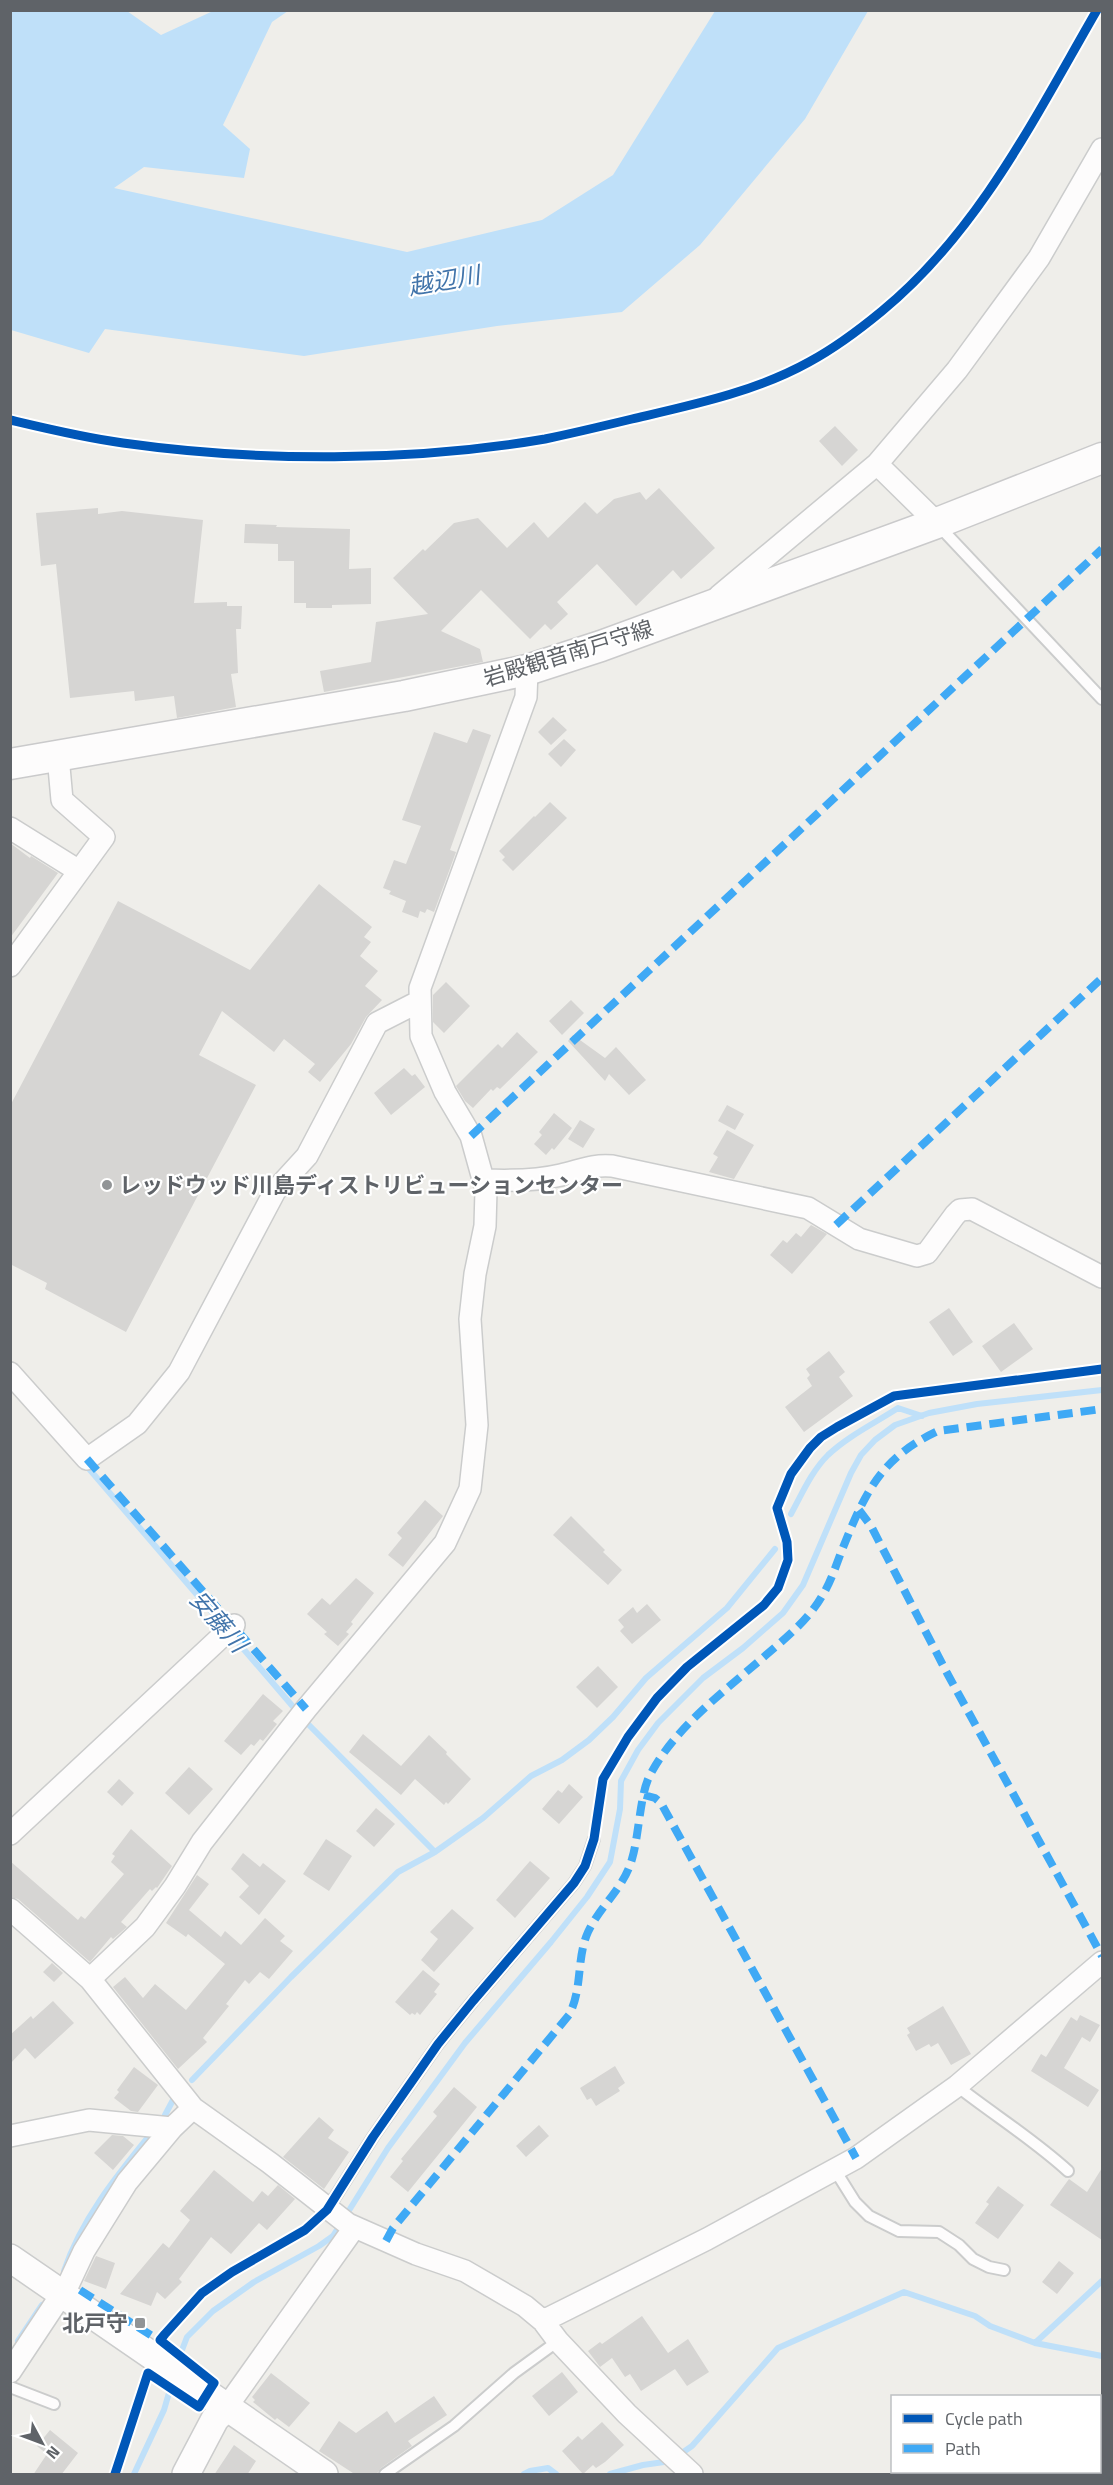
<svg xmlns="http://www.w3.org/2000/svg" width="1113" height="2485" font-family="'Titillium Web','Noto Sans JP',sans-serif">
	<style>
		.water { fill: #bfe0f9 }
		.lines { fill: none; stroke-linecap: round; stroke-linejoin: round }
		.stream { stroke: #bfe0f9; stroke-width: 6 }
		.building { fill: #d6d5d3 }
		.service-casing { stroke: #cbcccc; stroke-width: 14 }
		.minor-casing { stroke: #cbcccc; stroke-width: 24 }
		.tertiary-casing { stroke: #cbcccc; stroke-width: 30 }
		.secondary-casing { stroke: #cacacb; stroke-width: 33 }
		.service { stroke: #fdfcfc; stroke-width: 10 }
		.minor { stroke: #fdfcfc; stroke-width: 21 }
		.tertiary { stroke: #fdfcfc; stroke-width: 27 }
		.secondary { stroke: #fdfcfc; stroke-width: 30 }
		.quiet { stroke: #3fa9f5; stroke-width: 8; stroke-dasharray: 15 8; stroke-linecap: butt }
		.cycleway-casing { stroke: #fff; stroke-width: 13 }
		.cycleway { stroke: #0057b8; stroke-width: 9 }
		.poi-dot { fill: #919496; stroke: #fff; stroke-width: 2 }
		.labels { text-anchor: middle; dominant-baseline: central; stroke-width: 4.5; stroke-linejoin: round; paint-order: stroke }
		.street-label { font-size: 22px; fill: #5f6368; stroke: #fff }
		.poi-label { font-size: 22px; font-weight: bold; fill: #5f6368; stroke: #fff; text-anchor: start }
		.water-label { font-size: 24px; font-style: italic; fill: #4174aa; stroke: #fff }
	</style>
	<rect width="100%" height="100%" fill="#efeeea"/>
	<!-- water -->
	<path class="water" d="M10,11H127L161,35L213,11H288L272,22L223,125L250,149L244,178L144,167L114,188L407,252L542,220L613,175L715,11H868L805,119L700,245L622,312L497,326L304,356L105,329L89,353L11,330Z"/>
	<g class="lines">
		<!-- stream -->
		<path class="stream" d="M84,1463L307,1723L435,1852
			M791,1514C802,1494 811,1472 828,1455C848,1436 875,1423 898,1408L922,1416
			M192,2080L291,1977L398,1872L435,1852L483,1818L531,1776L562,1760L589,1740L613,1717L646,1678L727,1608L775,1549
			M165,2115L173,2100
			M64,2271C81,2220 115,2178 149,2136
			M18,2341L42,2305
			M1035,2343L1102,2281
			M177,2363L187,2337L213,2311L254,2282L319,2246L333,2236L388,2148L465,2043L551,1942L587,1897L610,1862L620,1809L621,1781L638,1750L658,1723L703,1678L743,1648L783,1613L803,1585L851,1473L861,1455L875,1440L895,1425L929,1413L977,1404L1102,1390
			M679,2455L692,2446L778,2348L904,2292L975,2316L990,2326L1035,2343L1102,2356
			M134,2474L164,2410L173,2379
			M524,2474L530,2471L548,2468L556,2474
			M610,2474L643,2465L671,2461"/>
	</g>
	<!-- building -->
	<path class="building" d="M835,426L858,450L842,466L819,441Z
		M659,488L715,548L681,579L673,570L636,606L597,564L557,602L568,614L551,630L545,624L530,639L481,590L441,631L480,649L483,662L324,692L320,671L371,662L376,622L428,614L393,578L423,549L425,551L454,523L478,518L507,548L534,522L548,538L585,502L597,514L614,499L640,492L646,500Z
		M98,508V514L122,511L203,520L194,603L227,602V606H242L241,629H236L238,673L231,674L236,707L177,718L174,696L135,701L134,691L70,698L56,564L41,566L36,513Z
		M245,524L277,525L276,527L350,529L349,569L371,568V604L332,605V608H306V603H294V561H278V544L244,543Z
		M553,717L567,730L551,745L538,732Z
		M473,729L491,735L450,850L456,852L434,912L427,909L425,913L420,911L418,918L402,912L406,901L389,894L391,891L383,888L394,860L406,864L421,826L402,820L434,732L467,743Z
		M564,739L576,750L561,767L548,754Z
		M550,802L567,818L513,871L502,860L505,857L499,851L534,816L535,817Z
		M10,843L30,858L31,856L58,873L10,938Z
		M319,884L372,927L364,937L371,942L360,956L378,971L365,986L382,1000L366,1017L351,1044L320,1082L308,1072L315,1064L284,1039L274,1052L222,1011L199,1055L256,1085L126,1332L45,1289L47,1283L10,1264V1106L118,901L250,970Z
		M446,982L470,1006L444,1033L433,1022V995Z
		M571,1000L584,1013L562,1035L549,1021Z
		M517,1032L538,1052L500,1089L497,1087L493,1091L491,1089L473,1108L465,1101L456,1086L498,1044L502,1048Z
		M573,1035L605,1058L616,1047L646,1080L629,1095L609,1074L605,1081L568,1041Z
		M404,1068L412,1076L415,1074L425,1087L391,1115L374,1093Z
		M727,1105L744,1114L735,1130L718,1121Z
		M554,1113L572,1128L554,1150L552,1148L546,1155L534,1144L542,1135L539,1132Z
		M580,1120L595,1129L583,1148L568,1139Z
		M727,1130L754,1145L734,1179L709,1172L718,1157L713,1154Z
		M811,1225L827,1234L792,1274L770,1255L783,1240L787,1243L796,1233L801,1237Z
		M949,1308L973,1342L953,1356L929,1322Z
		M1014,1323L1033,1349L1001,1372L982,1346Z
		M829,1351L845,1372L839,1377L853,1396L804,1432L785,1407L812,1386L807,1378L810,1375L806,1369Z
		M425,1500L443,1516L403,1567L388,1555L402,1538L397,1533Z
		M571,1516L605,1550L603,1552L622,1570L608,1585L553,1535Z
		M356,1578L374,1593L351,1622L353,1624L346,1632L349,1634L338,1646L324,1634L327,1632L307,1614L322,1598L330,1605Z
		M647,1604L661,1620L632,1644L620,1631L624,1627L618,1620L633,1607L637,1613Z
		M598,1666L618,1687L597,1708L576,1687Z
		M263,1694L283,1711L273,1721L277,1724L263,1741L260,1739L254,1746L251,1744L241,1755L224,1741Z
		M363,1734L401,1766L429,1735L447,1752L446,1754L471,1779L448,1804L446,1802L444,1805L415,1779L401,1795L349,1752Z
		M189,1767L213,1789L189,1815L165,1793Z
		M119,1779L134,1793L122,1806L107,1792Z
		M569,1784L583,1797L559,1824L542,1809L558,1790L562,1793Z
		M376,1808L395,1824L374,1847L356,1831Z
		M131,1829L172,1866L157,1888L156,1887L152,1891L150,1889L121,1922L127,1927L113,1939L111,1937L90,1962L18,1899L10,1897V1861L78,1920L81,1916L85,1919L124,1874L111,1862L115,1856L112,1854Z
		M326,1839L352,1856L329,1891L303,1874Z
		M243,1853L260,1867L263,1863L286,1881L259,1915L239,1897L249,1886L231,1869Z
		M530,1861L550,1878L515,1918L496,1900Z
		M197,1875L209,1884L189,1910L221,1937L225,1931L241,1945L265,1918L285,1936L280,1941L293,1951L269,1979L260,1972L249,1984L245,1980L226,2004L229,2006L203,2038L207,2042L178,2069L113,1987L125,1977L143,1998L155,1984L186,2010L225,1964L188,1934L186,1937L166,1923Z
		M452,1909L474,1928L434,1972L421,1960L438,1939L430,1932Z
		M52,1963L63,1973L54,1982L43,1972Z
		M423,1970L440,1984L434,1992L437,1994L420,2015L417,2012L415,2015L412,2013L410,2015L395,2002Z
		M53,2001L74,2023L35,2059L25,2048L10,2064V2035L31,2016L33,2019Z
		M943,2006L971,2054L951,2065L938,2043L931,2047L929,2044L916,2051L907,2035L910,2033L907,2028Z
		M1080,2015L1100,2025L1090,2042L1082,2037L1064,2068L1099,2090L1088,2107L1031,2071L1041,2054L1046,2057L1071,2017L1077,2021Z
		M615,2066L625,2083L618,2088L620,2091L596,2106L591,2098L587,2100L580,2088Z
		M134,2067L158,2085L138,2112L131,2111L114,2098L119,2092L117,2090Z
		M454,2087L477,2107L408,2192L390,2177L403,2161L401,2159L437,2116L433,2112Z
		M319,2117L334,2130L328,2138L349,2152L324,2189L283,2157Z
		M539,2125L549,2136L526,2157L516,2146Z
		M112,2135L123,2136L134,2145L113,2170L94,2153Z
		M1102,2168V2240L1050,2205L1069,2179L1087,2192Z
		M214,2170L253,2202L262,2191L268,2196L278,2185L295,2199L267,2230L259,2223L231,2254L211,2237L179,2279L182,2282L165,2299L157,2292L151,2306L120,2294L163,2243L169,2248L190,2220L180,2211Z
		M998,2186L1024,2205L998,2239L975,2223L989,2204L986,2202Z
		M96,2256L115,2263L106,2289L84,2281Z
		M1059,2261L1074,2273L1057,2294L1042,2282Z
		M642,2316L668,2353L688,2339L709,2372L687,2386L675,2369L641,2391L630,2374L625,2377L612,2358L600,2367L588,2351L600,2342L602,2344Z
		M562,2372L578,2392L549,2416L532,2396Z
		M271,2373L310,2403L289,2427L277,2418L275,2420L253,2402L255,2400L252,2397Z
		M434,2396L447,2415L408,2441L412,2446L381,2468L376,2475H356L319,2451L339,2421L356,2433L387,2411L395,2423Z
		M602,2422L624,2445L605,2462L596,2468L593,2465L583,2474L562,2451L578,2436L582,2440Z
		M50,2430L78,2453L61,2475H33L47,2454L37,2446Z
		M234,2445L256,2461L247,2475H214Z"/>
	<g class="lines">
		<defs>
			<path id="service" d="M938,525L1102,699
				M957,2086C994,2115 1033,2139 1068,2171
				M835,2170L855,2202L869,2216L899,2231L939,2232L959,2245L973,2259L989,2267L1004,2270
				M327,2210L373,2137L438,2044L473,2001L574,1883L585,1866L594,1839
				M10,2387L54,2404
				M1100,2464L1102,2463
				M385,2474L454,2426L514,2373L558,2341
				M1071,2474L1079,2472"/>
			<path id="minor" d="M937,523L877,464L957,370L1039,258L1102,149
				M719,596L877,464
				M10,828L79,871
				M10,966L104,837L62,800L58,756
				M485,1180C511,1181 536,1181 561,1175C579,1171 593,1164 612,1166L808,1208L859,1239L917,1256L927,1253L955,1215L960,1210L972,1209L1102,1277
				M10,1373L87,1459L137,1424L179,1372L275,1191L307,1156L377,1023L420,1001
				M10,1834L234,1625
				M10,1909L90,1979L193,2108L270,2163L348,2224L416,2254L465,2271L525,2306L543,2321L558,2341L627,2414L692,2474
				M90,1979L145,1927L175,1886L202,1842L306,1709L445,1543L470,1489L477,1425L470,1319L475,1274L485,1226L486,1190L471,1136L445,1092L421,1036L420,988L526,697L527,670
				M10,2136L89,2120L172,2128
				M543,2321L707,2239L856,2158L957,2086L1102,1962
				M10,2372L69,2283L84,2251L127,2182L172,2128L193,2108
				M226,2408L354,2228"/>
			<path id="tertiary" d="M10,2258L324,2474
				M186,2474L215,2419L226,2408"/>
			<path id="secondary" d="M10,764L404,696L527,670L601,646L937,523L1102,458"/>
		</defs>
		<!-- service casing -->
		<use href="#service" class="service-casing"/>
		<!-- minor casing -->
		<use href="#minor" class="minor-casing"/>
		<!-- tertiary casing -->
		<use href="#tertiary" class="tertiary-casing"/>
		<!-- secondary casing -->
		<use href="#secondary" class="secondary-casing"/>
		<!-- service -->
		<use href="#service" class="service"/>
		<!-- minor -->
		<use href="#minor" class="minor"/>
		<!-- tertiary -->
		<use href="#tertiary" class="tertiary"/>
		<!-- secondary -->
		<use href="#secondary" class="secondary"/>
		<!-- quiet -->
		<path class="quiet" d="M471,1136L1102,549
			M836,1225L1102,978
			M87,1459L306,1709
			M859,1510L871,1526L947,1673L1102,1956
			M644,1795L655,1798L661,1803L856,2158
			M386,2241L393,2228L569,2015C583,1988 576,1959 588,1932C600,1906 624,1888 632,1859C639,1836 640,1793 650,1775C676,1726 725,1691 766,1655C786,1638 809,1619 822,1596C831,1582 836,1565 842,1550C865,1493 880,1458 938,1431L1102,1409
			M80,2290L163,2343"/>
		<defs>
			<path id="cycleway" d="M10,420C48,429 85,438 123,443C258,462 411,462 545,439C574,433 603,426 632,419C692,405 755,392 809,362C835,348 859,330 882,311C979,231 1035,117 1097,10
				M115,2474L148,2373L199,2407L214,2383L160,2340L165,2334L202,2293L232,2272L305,2230L327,2210L373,2137L438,2044L473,2001L574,1883L585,1866L594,1839L603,1779L628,1737L657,1698L687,1667L764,1605L778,1588L788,1560L787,1542L777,1508L791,1474L810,1448L821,1437L837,1427L894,1396L1102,1369"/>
		</defs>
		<!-- cycleway casing -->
		<use href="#cycleway" class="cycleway-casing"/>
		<!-- cycleway -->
		<use href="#cycleway" class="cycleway"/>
	</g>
	<!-- markers -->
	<g class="poi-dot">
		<circle cx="107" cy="1185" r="6"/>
		<rect x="134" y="2317" width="12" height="12" rx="3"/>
	</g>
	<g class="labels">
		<!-- street labels -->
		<g class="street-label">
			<text transform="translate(568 653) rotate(-17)">岩殿観音南戸守線</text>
		</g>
		<!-- poi labels -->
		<g class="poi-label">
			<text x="119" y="1185">レッドウッド川島ディストリビューションセンター</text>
			<text x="128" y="2323" text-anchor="end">北戸守</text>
		</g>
		<!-- water labels -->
		<g class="water-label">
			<text transform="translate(444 280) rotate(-10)">越辺川</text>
			<text transform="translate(219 1621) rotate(49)">安藤川</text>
		</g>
	</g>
	<!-- border -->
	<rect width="1113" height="2485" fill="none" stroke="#5f6368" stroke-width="24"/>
	<!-- legend -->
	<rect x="891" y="2395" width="210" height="78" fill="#ffffff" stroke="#bfc1c3" stroke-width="1.5"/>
	<rect x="903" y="2414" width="30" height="9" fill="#0057b8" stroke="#bfc1c3" stroke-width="1.5"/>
	<text x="945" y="2425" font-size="18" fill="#5f6368">Cycle path</text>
	<rect x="903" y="2444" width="30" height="9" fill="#3fa9f5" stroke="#bfc1c3" stroke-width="1.5"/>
	<text x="945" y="2455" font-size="18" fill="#5f6368">Path</text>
	<!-- north arrow -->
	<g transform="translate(42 2443) rotate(131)" stroke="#ffffff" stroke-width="4.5" paint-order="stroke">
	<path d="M0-4.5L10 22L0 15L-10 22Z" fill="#5f6368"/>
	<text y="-9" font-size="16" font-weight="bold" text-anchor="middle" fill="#5f6368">N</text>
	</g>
</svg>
